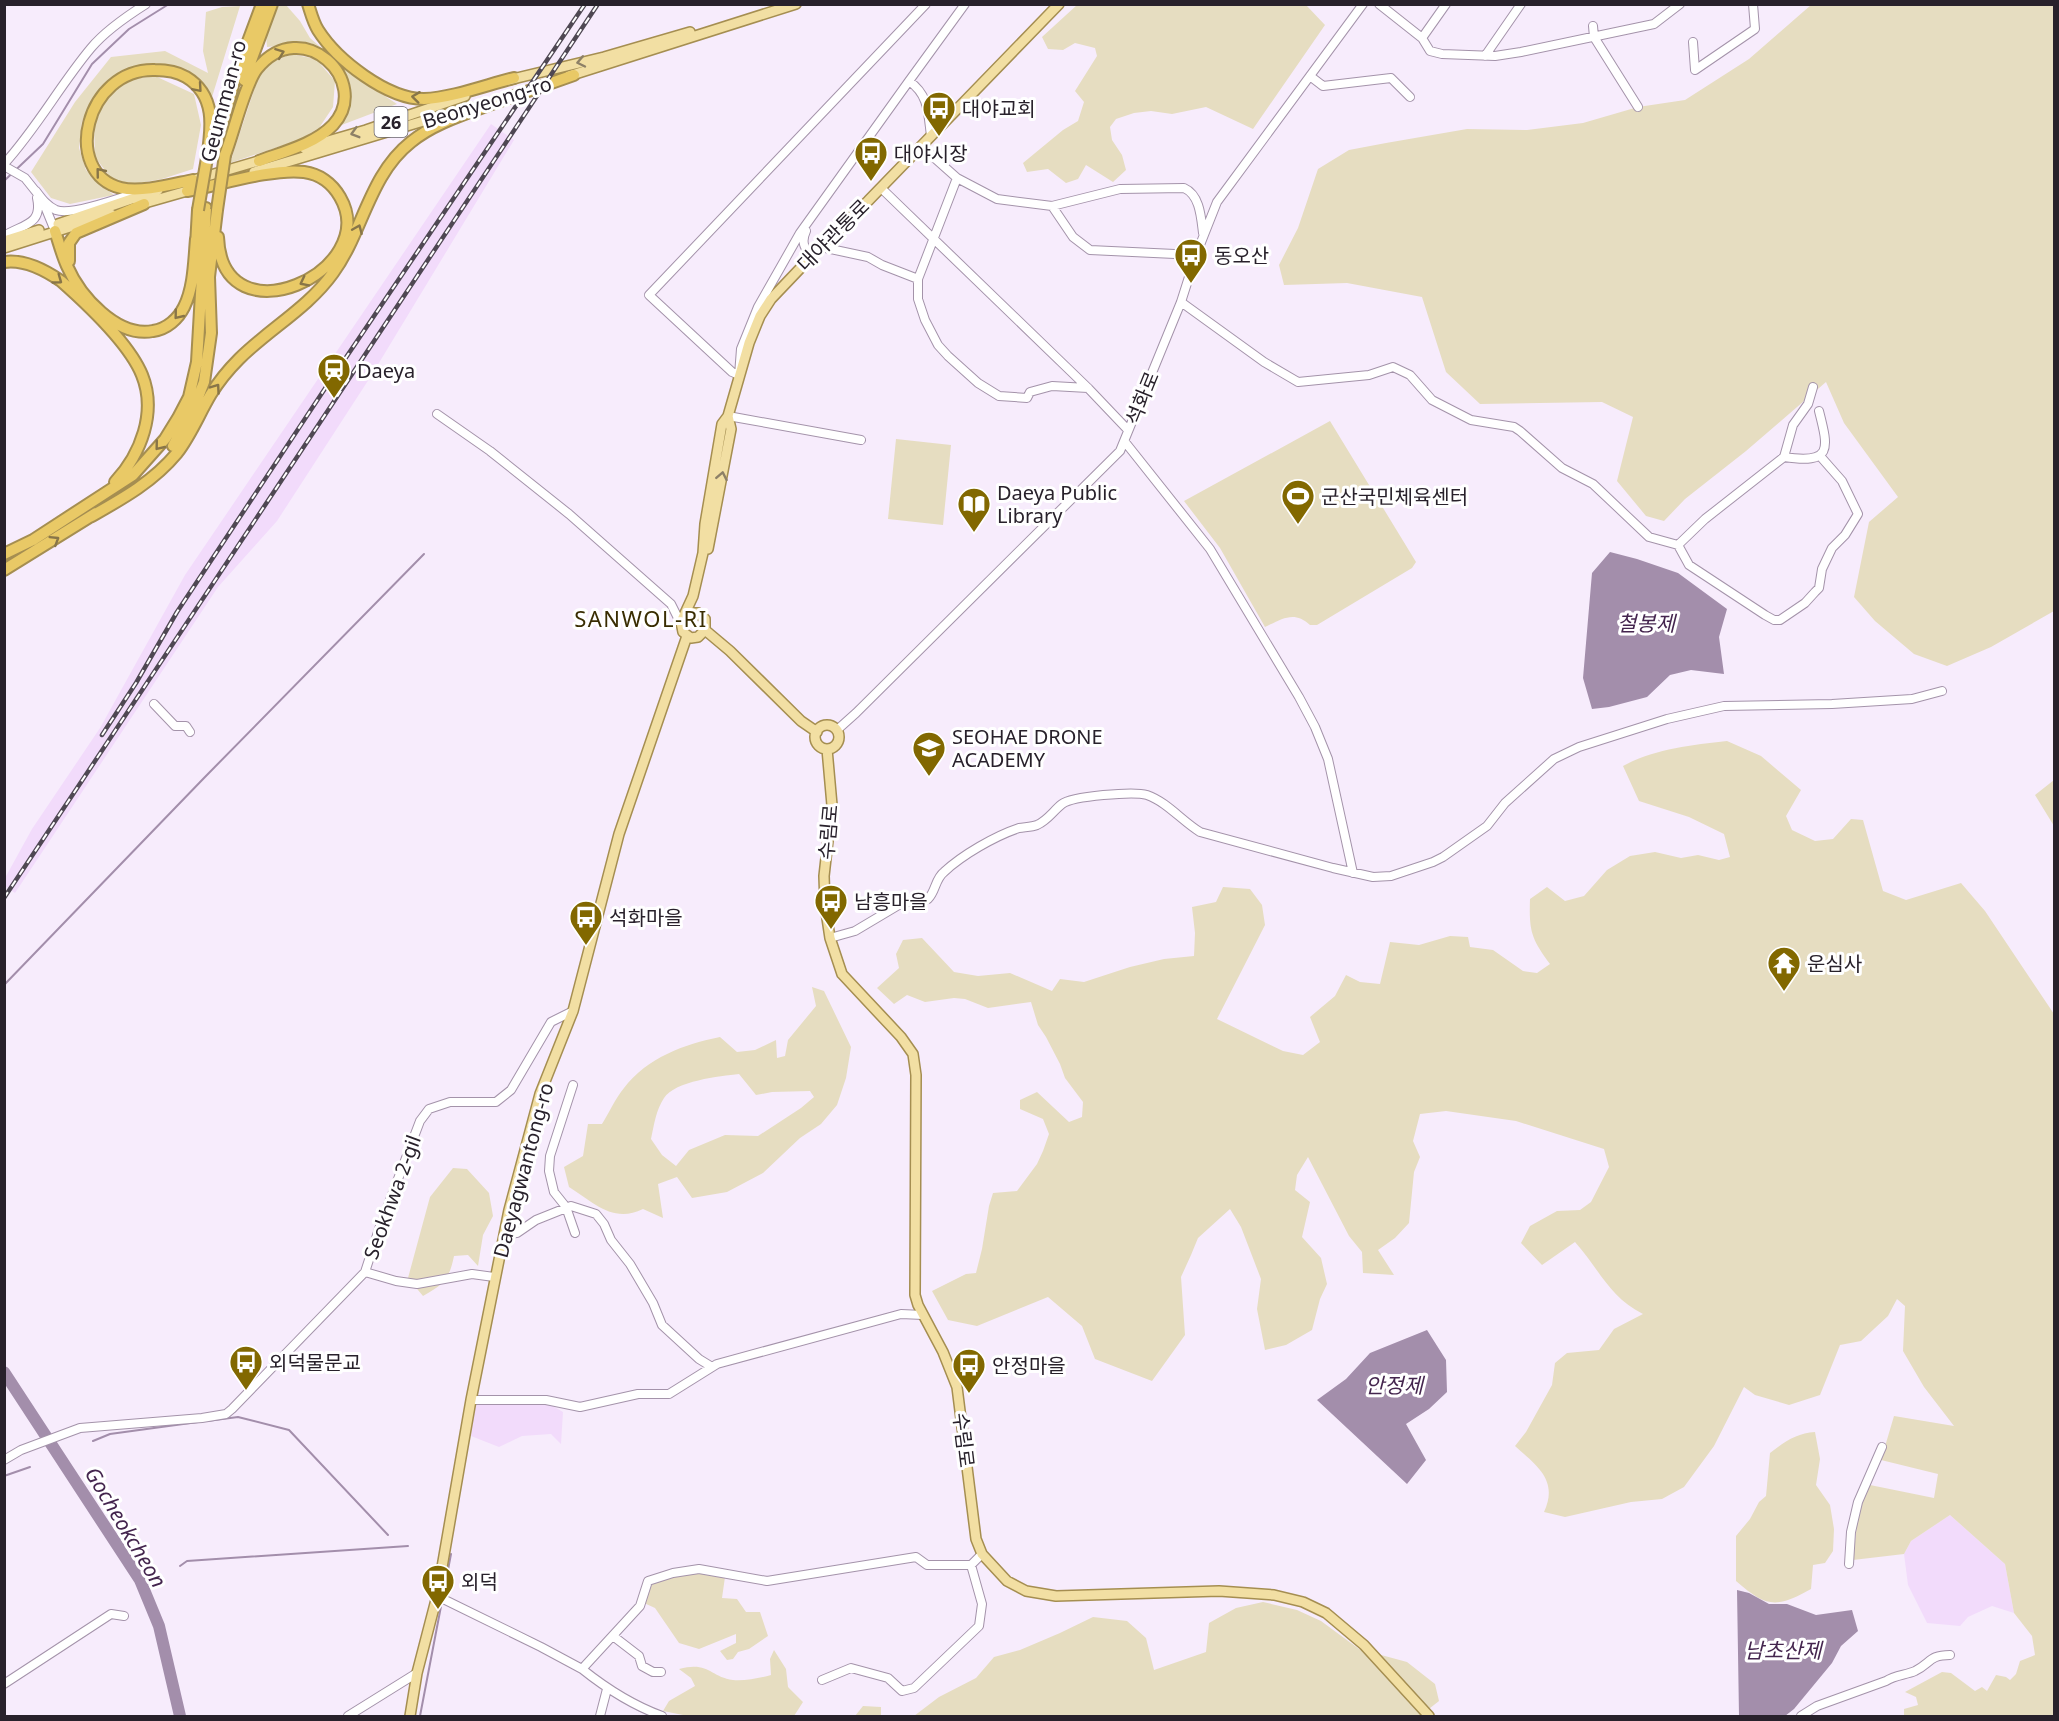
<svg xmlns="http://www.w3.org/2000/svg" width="2059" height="1721" font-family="'Noto Sans','Noto Sans KR',sans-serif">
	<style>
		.built { fill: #f2dbfb }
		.green { fill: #e6ddc1; fill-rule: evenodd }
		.water { fill: #a38eab }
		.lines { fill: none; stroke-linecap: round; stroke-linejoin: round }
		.stream { stroke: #a38eab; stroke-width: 2 }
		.river { stroke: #a38eab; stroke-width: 12 }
		.minor-casing { stroke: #a493aa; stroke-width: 10 }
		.major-casing { stroke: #a58e51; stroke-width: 12 }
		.highway-casing { stroke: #a58e51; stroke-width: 14 }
		.minor { stroke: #fff; stroke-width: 8 }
		.major { stroke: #f2dfa3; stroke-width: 9 }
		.highway { stroke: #e9c966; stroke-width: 10 }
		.rail-casing { stroke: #4f4853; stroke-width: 4.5 }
		.rail { stroke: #fff; stroke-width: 2; stroke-dasharray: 7; stroke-linecap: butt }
		.highway-bridge-casing { stroke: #a58e51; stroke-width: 14; stroke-linecap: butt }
		.highway-bridge { stroke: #e9c966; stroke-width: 10 }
		.oneway { stroke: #887548 }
		.oneway2 { stroke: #8d8067 }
		.labels { text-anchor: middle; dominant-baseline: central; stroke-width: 6; stroke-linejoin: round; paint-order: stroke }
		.shield { fill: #fff; stroke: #68646b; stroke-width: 1.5 }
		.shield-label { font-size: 18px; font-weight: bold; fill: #28212b }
		.street-label { font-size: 20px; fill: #28212b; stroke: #fff }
		.poi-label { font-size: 20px; fill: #28212b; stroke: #fff; text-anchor: start }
		.water-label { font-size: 21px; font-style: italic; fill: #44254e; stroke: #fff }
		.quarter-label { font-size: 22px; letter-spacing: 1.5px; fill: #392d02; stroke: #fff }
	</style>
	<rect width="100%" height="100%" fill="#f7ecfc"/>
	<!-- built -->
	<path class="built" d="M491,124L514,140L371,376L277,521L218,587L15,893L5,886V878L32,829L100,728L185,575Z
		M475,1404L551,1405L563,1412L561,1444L551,1434L522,1436L499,1447L471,1436Z
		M1950,1515L2005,1564L2014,1613L1992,1606L1968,1617L1960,1626L1927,1623L1908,1585L1904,1554L1911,1541Z"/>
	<!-- green -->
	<path class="green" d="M279,5H286L300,21L310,38L354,76L397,104L339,126L351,96L337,65L311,43L267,47L266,35Z
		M1077,5H1306L1325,25L1253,129L1206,107L1172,114L1151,111L1134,113L1116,119L1110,127L1112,140L1122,155L1126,170L1113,182L1086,165L1078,179L1066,183L1048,169L1027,172L1023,163L1063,130L1078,121L1084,102L1075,91L1097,56L1095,48L1075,43L1063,50L1048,49L1042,37Z
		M1811,5H2054V611L1991,647L1947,666L1914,654L1875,621L1854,597L1869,522L1898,497L1844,423L1826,382L1746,451L1685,499L1664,521L1646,516L1617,481L1633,417L1602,402L1480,404L1446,372L1422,297L1347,283L1284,285L1279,265L1298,228L1318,169L1349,150L1386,143L1467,129L1527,130L1583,123L1638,107L1685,100L1749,59Z
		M240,6L212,97L196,76L163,64L119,74L95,95L82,121L79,148L86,170L100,185L114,195L70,204L51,198L31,172L75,102L111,57L165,51L208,73L203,51L206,12L222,7Z
		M291,54L316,59L335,81L333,107L319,128L299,140L230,163L258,78L272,62Z
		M155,76L194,94L201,125L193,169L162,179L128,185L110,177L95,157L94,127L106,98L127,80Z
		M1330,421L1416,562L1412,568L1317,625H1310C1294,610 1282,619 1265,627L1220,548L1184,501Z
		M896,439L951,445L943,525L888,519Z
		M1727,741L1761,756L1801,790L1786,816L1792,830L1815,841L1833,839L1851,819L1863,820L1883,891L1906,900L1961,883L1985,911L2054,1014V1716H1904V1709L1918,1705L1916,1697L1905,1692L1942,1672L1951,1673L1975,1691L1982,1687L1987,1691L1996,1675L2006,1677L2010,1680L2016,1674L2020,1661L2035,1655L2032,1636L2014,1613L2005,1564L1950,1515L1911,1541L1904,1554L1853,1560L1859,1506L1870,1485L1934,1498L1938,1474L1881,1460L1894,1416L1954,1426L1924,1387L1903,1351L1905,1306L1897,1299L1888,1316L1861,1341L1840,1345L1820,1395L1789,1405L1755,1395L1744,1387L1714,1446L1684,1487L1662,1499L1631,1502L1565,1517L1544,1512C1559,1480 1536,1465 1515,1446L1526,1432L1552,1385L1555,1363L1567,1353L1599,1350L1614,1329L1643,1314C1609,1297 1600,1270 1575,1242L1542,1265L1521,1243L1530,1226L1557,1211L1580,1210L1591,1202L1609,1167L1604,1149L1516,1121L1446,1111L1420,1114L1413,1141L1420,1157L1414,1172L1409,1223L1395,1238L1378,1250L1394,1275L1363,1273L1362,1252L1349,1236L1308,1157L1297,1175L1295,1190L1310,1202L1302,1237L1321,1258L1327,1284L1320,1299L1312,1330L1286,1345L1265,1350L1257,1309L1261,1279L1241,1227L1230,1209L1198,1238L1191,1255L1181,1277L1185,1335L1152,1381L1095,1359L1082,1326L1048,1297L977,1326L948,1320L932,1291L966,1274L976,1273L982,1249L989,1206L993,1193L1017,1191L1037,1164L1043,1151L1049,1134L1043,1119L1020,1109V1100L1037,1092L1069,1122L1082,1117L1083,1102L1065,1078L1060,1064L1046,1037L1038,1025L1031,1002L988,1008L965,999L954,998L925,1002L907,995L894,1004L877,988L899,968L896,954L903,940L922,938L954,972L978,976L1010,973L1052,991L1060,979L1084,982L1130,967L1164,959L1194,956L1195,933L1192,907L1216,902L1223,887L1250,889L1262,905L1265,925L1217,1019L1283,1051L1303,1055L1320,1042L1310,1017L1335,996L1346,975L1360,982L1380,984L1390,942L1419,945L1450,936L1468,937L1470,947L1493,950L1523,971L1537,973L1550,964C1531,938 1529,931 1530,899L1547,887L1565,901L1584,896L1607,870L1630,856L1655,852L1681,858L1698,855L1719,860L1730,857L1724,834L1689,817L1639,801L1623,766C1654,749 1691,745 1727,741Z
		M2054,780V826L2035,795Z
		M812,987L824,991L851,1047L846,1078L837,1105L821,1124L800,1138L763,1173L727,1192L692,1198L677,1177L658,1184L663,1218L643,1209C613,1224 593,1202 569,1187L564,1167L583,1156L588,1124H602C609,1113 615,1099 624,1088C647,1058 684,1044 720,1037L737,1052L755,1050L776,1040L777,1058L785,1056L788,1040L816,1006ZM739,1074L756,1095L772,1092L810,1091L814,1097L801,1108L758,1136L725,1135L689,1150L676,1166L662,1155L651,1139C654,1125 656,1110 664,1098C675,1081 720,1076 739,1074Z
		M453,1168L467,1169L489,1193L493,1216L483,1235L478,1266L468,1255L454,1256C449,1280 444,1284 423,1296L408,1278L430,1197Z
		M1815,1432L1820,1459L1816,1485L1830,1505L1834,1529L1833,1551L1825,1563L1813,1565L1811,1589C1776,1609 1766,1607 1736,1581V1536L1750,1519L1759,1502L1766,1496L1770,1453C1784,1442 1797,1433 1815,1432Z
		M696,1572L725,1577L722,1598L737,1599L746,1612H760L768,1636L749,1649L738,1652L733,1659L727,1660L720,1651L736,1643V1634L699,1649L679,1643L655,1608L644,1603L653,1582Z
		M1263,1602L1297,1610L1321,1621L1359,1649L1407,1662L1435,1684L1439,1701L1420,1716H914L939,1697L976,1678L994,1657L1020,1650L1060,1633L1093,1617L1127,1621L1146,1638L1154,1670L1206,1652L1209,1623L1236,1608Z
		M774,1650L786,1669L788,1687L803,1702L794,1716H688L663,1711L669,1701L695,1686L691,1678L679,1669C709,1661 710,1677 733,1680C745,1681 760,1678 771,1675L770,1659Z
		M863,1706L881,1707V1716H855Z"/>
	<!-- water -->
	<path class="water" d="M1610,552L1637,559L1678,573L1727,609L1719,637L1724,674L1691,670L1670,675L1647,697L1609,707L1592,709L1583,678L1592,573Z
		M1427,1330L1446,1360L1447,1392L1429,1409L1406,1424L1426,1460L1407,1484L1317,1400L1346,1379L1370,1353Z
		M1737,1590L1749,1593L1769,1604H1787L1816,1615L1852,1610L1858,1631L1841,1646L1832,1663L1794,1709L1785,1716H1739Z"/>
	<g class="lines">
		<!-- stream -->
		<path class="stream" d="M4,181L43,144L92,64L129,29L169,4
			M4,985L204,778L424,554
			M207,1421L238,1417L289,1430L388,1535
			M93,1441L110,1434L198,1422
			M4,1476L30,1467
			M180,1566L187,1561L408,1546
			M443,1596L451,1554
			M420,1716L442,1601"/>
		<!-- river -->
		<path class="river" d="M4,1372L140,1580L159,1626L180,1716"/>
		<defs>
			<path id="minor" d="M926,4L649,295L732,372L739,375L741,349L758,307L800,233L909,81L965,4
				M1379,4L1422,38L1430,51L1442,54L1495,56L1521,52L1654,24L1680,4
				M1593,26L1594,37L1638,107
				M1422,38L1446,4
				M1693,42L1695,70L1755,29L1753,4
				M1485,56L1521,4
				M1310,76L1323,86L1391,78L1410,97
				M909,81C929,95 928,113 931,136
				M921,146L957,178L997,199L1052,206L1120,189L1184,188C1200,195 1201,217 1203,233
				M4,164C37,128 60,85 91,48C106,30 127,16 146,4
				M4,166L25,178L37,193
				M957,178L918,279V299L925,320L938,345L948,356L978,383L999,396L1027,398L1030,392L1052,386L1088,388
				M881,188L1088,388L1128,430
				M36,191C42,199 47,206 56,210C72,216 120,198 138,192
				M44,204L53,226
				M1052,206L1073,237L1090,250L1196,255
				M806,231C801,242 804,247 811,257
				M4,236C23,224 43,225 37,198
				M821,247L868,257L882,265L918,279
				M1181,302L1264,362L1298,382L1369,375L1393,367L1410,375L1432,400L1471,420L1514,427L1520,431L1562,468L1593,484L1649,537L1678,545L1705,519L1784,457C1832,464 1829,450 1819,411
				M437,414L490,451L569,514L671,604L681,624
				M728,416L861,440
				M1125,442L1210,549L1299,697L1315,727L1328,759L1353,873
				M1784,457L1793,425L1808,404L1813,387
				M1678,545L1689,565L1765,615L1774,620H1780L1805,603L1815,592L1819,588L1822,569L1832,548L1845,535L1858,514L1842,481L1820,456
				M154,704L175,726H186L190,732
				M837,730L856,713L1120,451L1181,302L1196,255L1217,202L1363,4
				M830,938L855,931L902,903L928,899C936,891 935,879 944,872C962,855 995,836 1019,828C1025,827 1032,827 1037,825C1048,820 1053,811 1062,804C1072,796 1134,791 1147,795C1167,802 1182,821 1200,832L1333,868L1373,877L1391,876L1433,862L1443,857L1487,826L1505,803L1554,759L1579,747L1667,719L1724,706L1832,704L1912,699L1942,691
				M573,1085L550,1156L549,1171L554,1192L566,1207L575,1233
				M504,1234L517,1233L536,1220L571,1206L596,1214L604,1224L611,1240L630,1264L653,1303L662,1325L699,1359L712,1367
				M365,1272L396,1281L417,1284L472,1274L494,1277
				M471,1400H546L580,1407L638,1394H669L717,1364L901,1314L923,1315
				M4,1460L21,1450L80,1428L202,1418L226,1414L232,1409L365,1272L379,1229L420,1121L429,1109L450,1102H496L511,1090L551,1022L573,1011
				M1849,1564L1851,1532L1858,1502L1882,1447
				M437,1596L541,1647L582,1669L640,1606L648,1581L673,1573L699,1569L767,1581L916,1557L927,1565H971L982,1554
				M613,1636L639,1656L642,1666L653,1672H661
				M582,1669C607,1689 632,1705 662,1716
				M822,1680L851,1668L888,1678L902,1691L914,1688L979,1626L982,1604L971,1565
				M4,1684L111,1614L124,1616
				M348,1716L417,1673
				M600,1716L607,1689
				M1801,1716L1817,1706L1886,1681C1895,1675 1906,1675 1915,1671C1931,1663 1929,1655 1950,1655"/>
			<path id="major" d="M569,76L796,4
				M509,80L604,57L690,32
				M304,148L366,130L465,96
				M254,172L470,107
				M197,179L265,159
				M138,205L194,189
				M58,224L158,190
				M4,241L39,230
				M4,248L111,214
				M708,549L731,429L728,416
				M683,619L690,613H698L705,619V630L698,637L691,638L683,632L681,622L693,596L703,553L705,524L722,424L728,416L749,343L760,316L771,299L811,257L868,201L1059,4
				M705,630L730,651L801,721L817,732
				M815 737a12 12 0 1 1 24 0a12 12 0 1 1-24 0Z
				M827,749L832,805L824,876L825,905L830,938L842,974L901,1037L913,1054L916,1075L915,1295L918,1305L943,1352L957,1387L976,1539L982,1554L1007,1581L1026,1591L1056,1596L1219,1591L1274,1595L1303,1602L1326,1613L1364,1645L1429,1716
				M410,1716L417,1673L437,1596L471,1400L509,1210L540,1094L573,1011L619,834L687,636"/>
			<path id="highway" d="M308,4C311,13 313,22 318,30C337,60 387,99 424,99C452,98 486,85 514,78
				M244,80L272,4
				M215,150L237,71L262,4
				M225,155C233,135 245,84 257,69C302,13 373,82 333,125C315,144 283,152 259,161
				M193,180C173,184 141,193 121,188C61,173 85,68 155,70C166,70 176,71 186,77C216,95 212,127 207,158
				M187,191C219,185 273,168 304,172C319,174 332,183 340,197C383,271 222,344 218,237
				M55,231C59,243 62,255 67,266C80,296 117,338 153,331C167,329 178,319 184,307C194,287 194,261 196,239
				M196,245L198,210
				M69,261V243L76,233L144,204
				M4,262C24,259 45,270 61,281C87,304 129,343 142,375C157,412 141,454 115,482
				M173,446L193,410L204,382L211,333L209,277L217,210
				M90,517C122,499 153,482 177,453C191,435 199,414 211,394C219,381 229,369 239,359C269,329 308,308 333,273C363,232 369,175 411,142C433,124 462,115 489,105C517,95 546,85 574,75
				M4,554L33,540L133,475L165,439L178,418L189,397L197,362L206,208
				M4,570L96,513"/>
		</defs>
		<!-- minor casing -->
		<use href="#minor" class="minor-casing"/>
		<!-- major casing -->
		<use href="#major" class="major-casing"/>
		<!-- highway casing -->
		<use href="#highway" class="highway-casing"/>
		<!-- minor -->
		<use href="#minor" class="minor"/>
		<!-- major -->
		<use href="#major" class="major"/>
		<!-- highway -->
		<use href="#highway" class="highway"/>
		<defs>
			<path id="rail" d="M102,735L136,683L177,612L326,387L585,4
				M4,898L598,4"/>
		</defs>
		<!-- rail casing -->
		<use href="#rail" class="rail-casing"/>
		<!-- rail -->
		<use href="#rail" class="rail"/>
		<defs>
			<path id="highway-bridge" d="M198,210L207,158
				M217,210L225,155"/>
		</defs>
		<!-- highway-bridge casing -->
		<use href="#highway-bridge" class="highway-bridge-casing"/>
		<!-- highway-bridge -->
		<use href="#highway-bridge" class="highway-bridge"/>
	</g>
	<!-- one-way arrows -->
	<defs><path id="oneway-chevron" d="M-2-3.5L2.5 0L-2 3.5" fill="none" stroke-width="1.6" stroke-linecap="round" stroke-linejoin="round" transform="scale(1.5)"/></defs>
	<g class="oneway">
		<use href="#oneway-chevron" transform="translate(280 53) rotate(-21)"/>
		<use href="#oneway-chevron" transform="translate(198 88) rotate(49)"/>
		<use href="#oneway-chevron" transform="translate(416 97) rotate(-173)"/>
		<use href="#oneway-chevron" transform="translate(100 172) rotate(-129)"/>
		<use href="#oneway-chevron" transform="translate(358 229) rotate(-67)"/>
		<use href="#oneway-chevron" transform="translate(58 280) rotate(36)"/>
		<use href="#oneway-chevron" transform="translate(304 282) rotate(153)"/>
		<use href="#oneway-chevron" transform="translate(178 315) rotate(129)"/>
		<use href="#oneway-chevron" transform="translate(216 388) rotate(-55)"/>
		<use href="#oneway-chevron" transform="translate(159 446) rotate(129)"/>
		<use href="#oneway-chevron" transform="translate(55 540) rotate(-32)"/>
	</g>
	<g class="oneway2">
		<use href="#oneway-chevron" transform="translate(581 62) rotate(168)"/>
		<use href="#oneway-chevron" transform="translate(355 133) rotate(164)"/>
		<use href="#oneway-chevron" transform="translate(722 476) rotate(-79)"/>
	</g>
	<!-- icons -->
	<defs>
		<symbol id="bus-pin" viewBox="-11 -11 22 30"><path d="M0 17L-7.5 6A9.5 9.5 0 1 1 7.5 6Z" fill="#826800" stroke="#fff"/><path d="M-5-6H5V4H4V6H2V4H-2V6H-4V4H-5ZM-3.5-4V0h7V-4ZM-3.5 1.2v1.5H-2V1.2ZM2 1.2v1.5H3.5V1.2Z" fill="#fff"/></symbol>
		<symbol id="station-pin" viewBox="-11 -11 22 30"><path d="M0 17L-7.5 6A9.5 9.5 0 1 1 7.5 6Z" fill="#826800" stroke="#fff"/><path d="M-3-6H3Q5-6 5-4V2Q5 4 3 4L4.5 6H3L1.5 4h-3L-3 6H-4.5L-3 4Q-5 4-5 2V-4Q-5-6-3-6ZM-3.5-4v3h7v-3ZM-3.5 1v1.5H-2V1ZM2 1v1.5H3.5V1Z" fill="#fff"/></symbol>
		<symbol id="stadium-pin" viewBox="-11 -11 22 30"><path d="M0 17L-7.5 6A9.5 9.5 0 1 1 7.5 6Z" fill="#826800" stroke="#fff"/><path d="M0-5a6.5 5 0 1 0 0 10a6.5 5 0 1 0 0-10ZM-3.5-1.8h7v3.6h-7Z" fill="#fff"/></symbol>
		<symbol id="library-pin" viewBox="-11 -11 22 30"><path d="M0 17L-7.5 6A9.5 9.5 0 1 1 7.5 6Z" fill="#826800" stroke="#fff"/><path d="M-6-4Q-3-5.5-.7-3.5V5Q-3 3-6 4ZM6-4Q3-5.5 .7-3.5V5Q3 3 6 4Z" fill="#fff"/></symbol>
		<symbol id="school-pin" viewBox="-11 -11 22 30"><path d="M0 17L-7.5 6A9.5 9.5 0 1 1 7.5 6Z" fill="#826800" stroke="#fff"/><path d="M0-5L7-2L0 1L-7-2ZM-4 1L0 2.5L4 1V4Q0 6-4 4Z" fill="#fff"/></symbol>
		<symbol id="temple-pin" viewBox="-11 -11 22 30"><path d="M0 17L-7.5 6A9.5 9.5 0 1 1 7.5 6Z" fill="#826800" stroke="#fff"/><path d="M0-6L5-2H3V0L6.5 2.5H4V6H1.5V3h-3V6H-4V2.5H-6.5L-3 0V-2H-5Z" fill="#fff"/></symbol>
	</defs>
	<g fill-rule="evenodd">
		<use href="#bus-pin" x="920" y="89" width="38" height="52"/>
		<use href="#bus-pin" x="852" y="134" width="38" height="52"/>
		<use href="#bus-pin" x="1172" y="236" width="38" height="52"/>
		<use href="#station-pin" x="315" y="351" width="38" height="52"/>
		<use href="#stadium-pin" x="1279" y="477" width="38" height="52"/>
		<use href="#library-pin" x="955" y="485" width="38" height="52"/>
		<use href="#school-pin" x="910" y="729" width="38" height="52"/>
		<use href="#bus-pin" x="812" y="882" width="38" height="52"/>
		<use href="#bus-pin" x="567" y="898" width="38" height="52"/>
		<use href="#temple-pin" x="1765" y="944" width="38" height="52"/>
		<use href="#bus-pin" x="227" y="1343" width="38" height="52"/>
		<use href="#bus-pin" x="950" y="1346" width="38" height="52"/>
		<use href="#bus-pin" x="419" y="1562" width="38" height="52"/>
	</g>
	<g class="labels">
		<!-- shield labels -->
		<rect class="shield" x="374.5" y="107" width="33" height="30" rx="4.5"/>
		<g class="shield-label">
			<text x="391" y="122">26</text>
		</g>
		<!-- street labels -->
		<g class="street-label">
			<text transform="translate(223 101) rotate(-75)">Geumman-ro</text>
			<text transform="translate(487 102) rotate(-17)">Beonyeong-ro</text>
			<text transform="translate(833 235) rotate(-45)">대야관통로</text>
			<text transform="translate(1142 398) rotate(-68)">석화로</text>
			<text transform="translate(828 832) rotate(-85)">수림로</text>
			<text transform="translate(523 1170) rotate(-75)">Daeyagwantong-ro</text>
			<text transform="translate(392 1197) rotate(-70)">Seokhwa 2-gil</text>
			<text transform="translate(964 1440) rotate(83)">수림로</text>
		</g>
		<!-- poi labels -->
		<g class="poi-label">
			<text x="962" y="108">대야교회</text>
			<text x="894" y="153">대야시장</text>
			<text x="1214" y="255">동오산</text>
			<text x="357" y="370">Daeya</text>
			<text x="997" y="492">Daeya Public<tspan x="997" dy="23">Library</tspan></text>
			<text x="1321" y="496">군산국민체육센터</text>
			<text x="952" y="736">SEOHAE DRONE<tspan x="952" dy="23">ACADEMY</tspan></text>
			<text x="854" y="901">남흥마을</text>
			<text x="609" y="917">석화마을</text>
			<text x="1807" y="963">운심사</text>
			<text x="269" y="1362">외덕물문교</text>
			<text x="992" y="1365">안정마을</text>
			<text x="461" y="1581">외덕</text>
		</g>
		<!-- water labels -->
		<g class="water-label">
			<text x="1646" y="623">철봉제</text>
			<text x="1394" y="1385">안정제</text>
			<text transform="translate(126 1527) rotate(59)">Gocheokcheon</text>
			<text x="1783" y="1650">남초산제</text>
		</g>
		<!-- quarter labels -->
		<g class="quarter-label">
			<text x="641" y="618">SANWOL-RI</text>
		</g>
	</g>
	<!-- border -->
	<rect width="2059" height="1721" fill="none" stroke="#28212b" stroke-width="12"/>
</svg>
